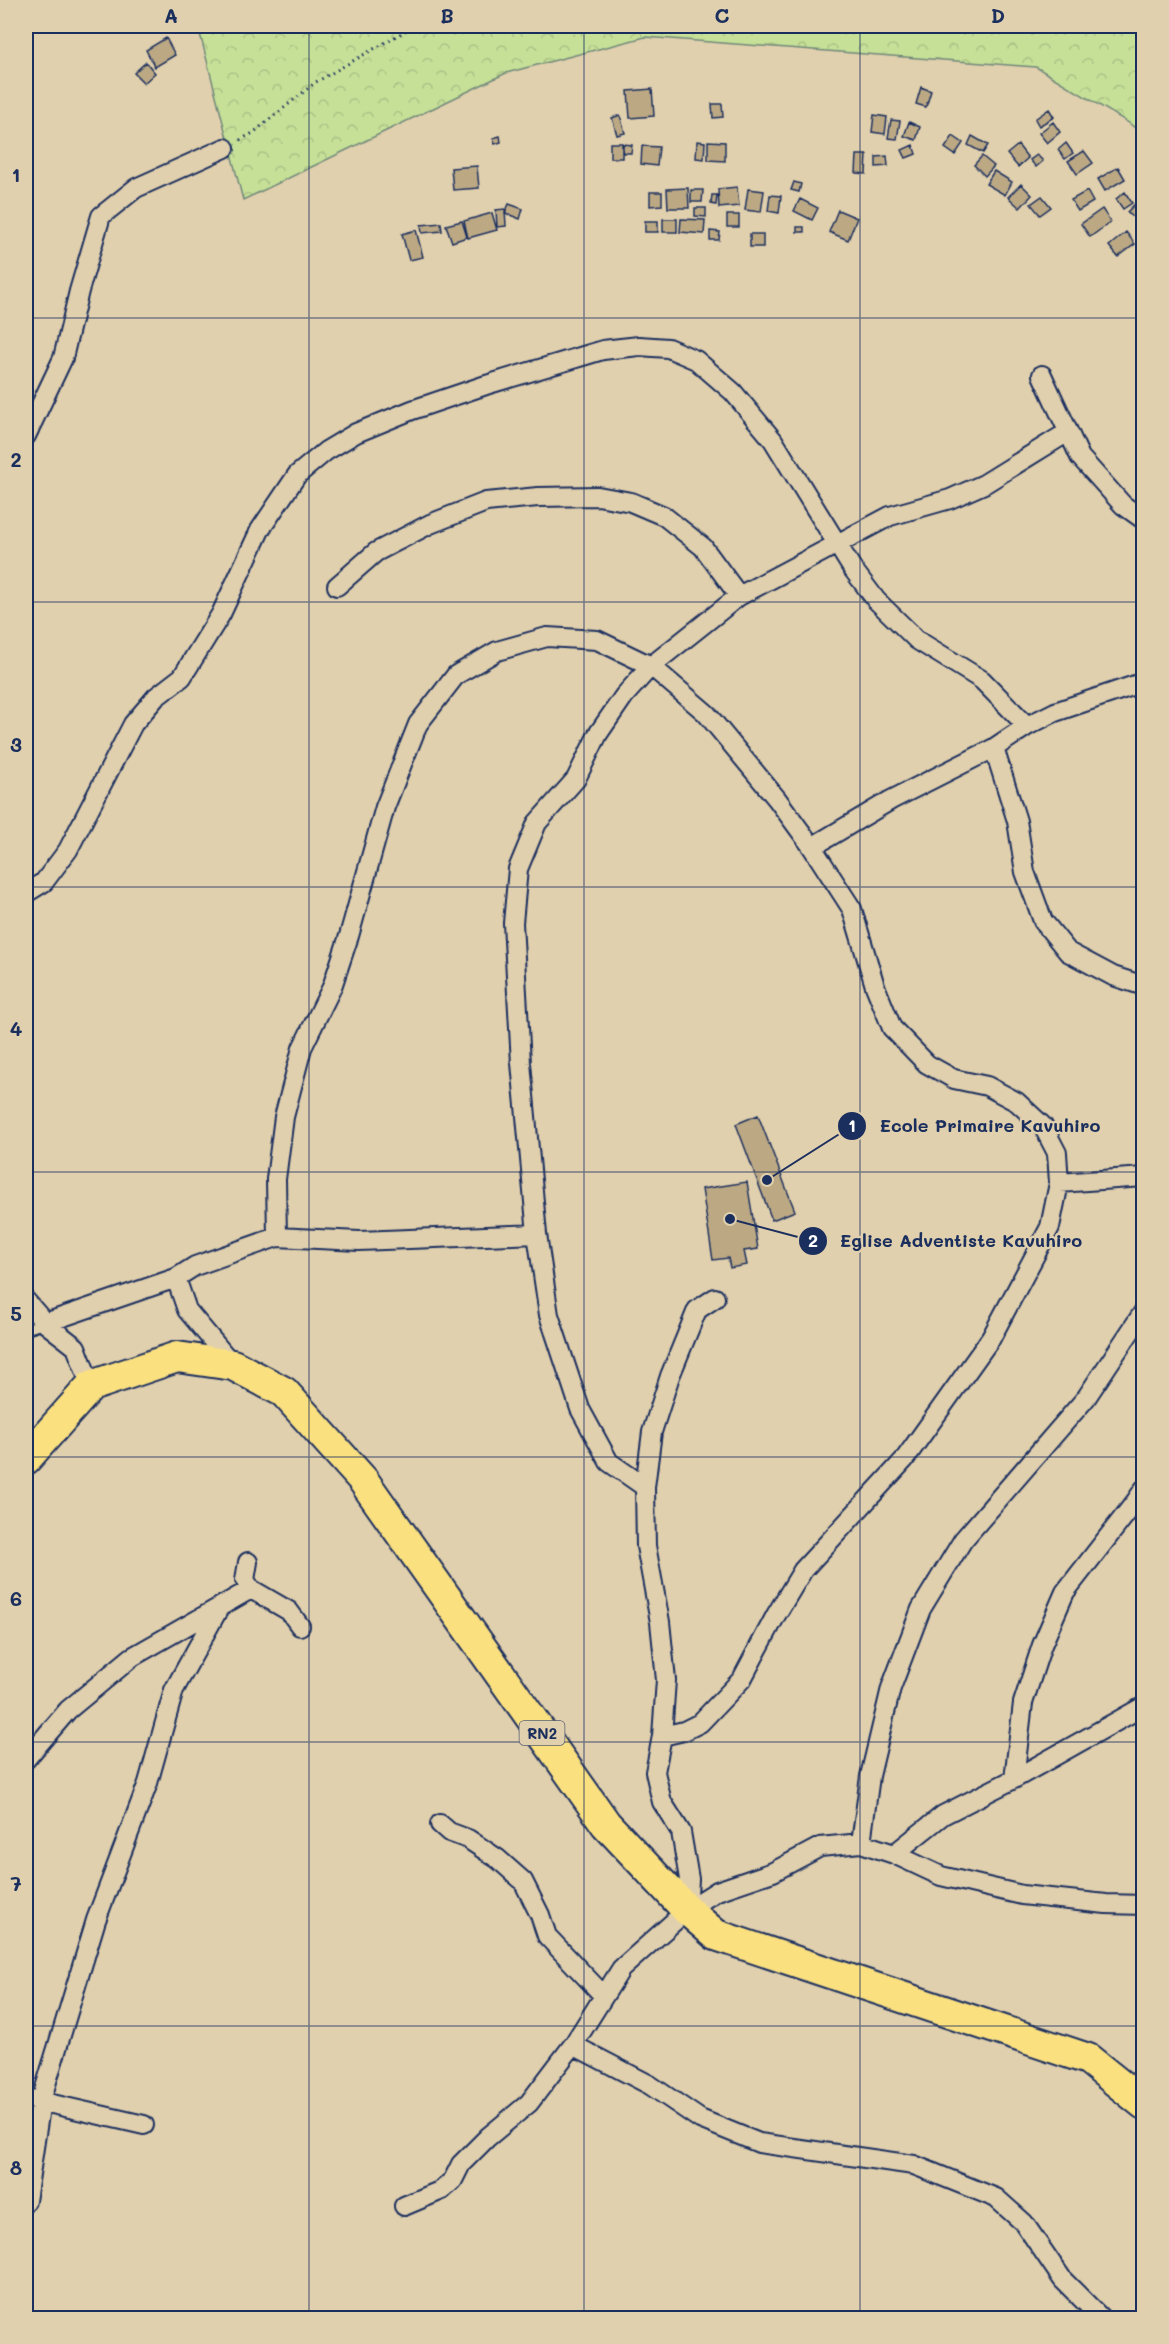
<svg xmlns="http://www.w3.org/2000/svg" width="1169" height="2344" font-family="Mali,sans-serif">
	<style>
		.forest { fill: url(#forest-crowns); stroke: #70887a; stroke-width: 1.5 }
		.building { fill: #bca984; stroke: #1b2f5e; stroke-width: 1.5 }
		.lines { fill: none; stroke-linecap: round; stroke-linejoin: round }
		.service-casing { stroke: #1b2f5e; stroke-width: 14 }
		.minor-casing { stroke: #1b2f5e; stroke-width: 22 }
		.trunk-casing { stroke: #1b2f5e; stroke-width: 34 }
		.path { stroke: #1b2f5e; stroke-width: 3; stroke-dasharray: 1.5 4.5; stroke-linecap: butt }
		.service { stroke: #e1d0ad; stroke-width: 9 }
		.minor { stroke: #e1d0ad; stroke-width: 18 }
		.trunk { stroke: #fbe080; stroke-width: 30 }
		.grid { fill: none; stroke: #1b2f5e; stroke-width: 1.5; stroke-opacity: 0.55 }
		.labels { text-anchor: middle; dominant-baseline: central; stroke-width: 4.5; stroke-linejoin: round; paint-order: stroke }
		.shield { fill: #e1d0ad; stroke: #565f76; stroke-width: 1.5 }
		.shield-label { font-size: 15px; font-weight: bold; fill: #1b2f5e }
		.leader { fill: none; stroke: #1b2f5e; stroke-width: 2 }
		.callout-dot { fill: #1b2f5e; stroke: #e1d0ad; stroke-width: 2 }
		.mark-label { font-size: 18px; text-anchor: middle; font-weight: bold; fill: #fff }
		.callout-label { font-size: 18px; text-anchor: middle; font-weight: bold; fill: #1b2f5e; stroke: #e1d0ad; stroke-width: 4.5; stroke-linejoin: round; paint-order: stroke }
		.neatline { fill: none; stroke: #1b2f5e; stroke-width: 2 }
		.grid-label { font-size: 20px; text-anchor: middle; font-weight: bold; fill: #1b2f5e }
	</style>
	<defs>
		<pattern id="forest-crowns" width="20" height="18" patternUnits="userSpaceOnUse" patternTransform="scale(1.5)"><rect width="20" height="18" fill="#c6e097"/><path d="M2 6a3 3 0 1 1 6 0M12 15a3 3 0 1 1 6 0" fill="none" stroke="#aac085"/></pattern>
	</defs>
	<rect width="100%" height="100%" fill="#e1d0ad"/>
	<filter id="ink" filterUnits="userSpaceOnUse"><feTurbulence type="fractalNoise" baseFrequency=".0167" numOctaves="2"/><feDisplacementMap in="SourceGraphic" scale="12" xChannelSelector="R" yChannelSelector="G"/><feConvolveMatrix kernelMatrix="1 2 1 2 8 2 1 2 1" color-interpolation-filters="sRGB"/></filter>
	<g filter="url(#ink)">
		<!-- forest -->
		<path class="forest" d="M198,26H1143V135L1129,123L1036,67L645,37L506,73L243,200Z"/>
		<!-- building -->
		<path class="building" d="M166,38L175,55L155,67L146,50Z
			M146,62L155,73L144,83L134,73Z
			M921,87L931,91L926,107L916,104Z
			M652,89L654,116L630,118L628,91Z
			M712,104H722L723,117L713,118Z
			M1049,109L1054,117L1039,126L1035,119Z
			M620,115L625,133L617,135L612,118Z
			M874,115L887,117L885,134L872,132Z
			M891,120L900,121L897,139L888,138Z
			M909,122L920,127L916,140L904,136Z
			M1053,122L1060,132L1047,143L1039,133Z
			M500,136L501,142L495,144L493,138Z
			M953,136L963,143L955,155L945,148Z
			M972,136L988,145L983,153L968,145Z
			M697,141L705,142L704,159L696,158Z
			M708,141L725,142V161L708,160Z
			M610,143H622V158H610Z
			M1066,143L1073,153L1065,159L1058,150Z
			M623,144L632,145L631,153H623Z
			M913,145L916,154L906,158L902,150Z
			M1018,145L1028,158L1018,167L1007,154Z
			M642,146L659,147L657,166L641,164Z
			M1084,151L1093,163L1077,174L1068,161Z
			M857,155H867L866,174L856,173Z
			M1037,155L1043,161L1036,167L1030,160Z
			M887,156L888,166L876,167V157Z
			M982,156L994,166L985,176L974,165Z
			M477,166L479,188L453,190L451,168Z
			M1118,167L1125,179L1105,191L1098,179Z
			M994,171L1012,182L1005,195L986,184Z
			M794,182L801,184L799,192L791,190Z
			M1021,184L1032,195L1020,208L1008,197Z
			M737,187L739,206L719,208L718,189Z
			M688,188L689,208H668L667,189Z
			M748,189L764,191L761,212L745,210Z
			M691,190H703L702,202H691Z
			M1087,191L1093,202L1078,211L1071,200Z
			M650,192H662V205L650,206Z
			M1125,192L1132,203L1123,209L1116,199Z
			M712,195H717L716,205L711,204Z
			M770,195L781,196L779,213L768,211Z
			M1042,196L1051,207L1040,215L1031,204Z
			M800,199L818,208L812,220L794,211Z
			M1140,199L1144,202V217L1139,222L1127,212Z
			M509,204L523,209L520,219L505,213Z
			M695,208H706V217L695,216Z
			M505,209L506,226L497,227L496,210Z
			M1102,209L1111,222L1090,237L1081,224Z
			M838,210L857,218L848,240L829,232Z
			M492,213L497,230L468,238L464,221Z
			M727,215H739V227H727Z
			M663,219H677V232H663Z
			M681,219L705,220L704,234L680,232Z
			M462,221L467,237L452,242L446,225Z
			M645,221H658V232H645Z
			M441,223L442,231L422,233L421,225Z
			M797,227H804V232H797Z
			M416,230L423,257L409,260L402,234Z
			M710,231L720,232L719,240H710Z
			M1126,232L1135,244L1118,257L1109,246Z
			M750,234H763V247H750Z
			M758,1115L795,1211L772,1220L736,1124Z
			M747,1182L758,1249L744,1251L747,1265L730,1268L728,1258L713,1260L702,1189Z"/>
		<g class="lines">
			<defs>
				<path id="service" d="M26,1329L45,1323"/>
				<path id="minor" d="M1042,375L1080,457L1123,505L1144,520
					M26,436L63,358L79,291L101,216L136,188L225,148
					M337,586L376,552L430,524L486,502L538,497L598,496L631,502L664,516L703,547L739,596
					M994,748L1017,821L1025,872L1043,921L1068,952L1113,976L1144,986
					M812,847L891,800L994,748L1027,726L1055,712L1144,682
					M26,893L44,882L68,850L133,724L156,697L182,677L221,614L260,530L297,475L326,451L356,433L412,410L486,385L603,350L639,346L668,348L696,360L733,392L773,440L852,568L876,600L917,640L982,680L1027,726
					M1059,1183L1144,1177
					M277,1237L276,1179L284,1117L302,1048L332,987L349,936L385,807L418,724L456,675L497,651L547,637L597,640L651,666L706,713L777,799L812,847L852,909L875,986L892,1028L927,1064L954,1079L987,1086L1017,1102L1043,1126L1057,1153L1059,1183L1050,1227L991,1338L904,1460L803,1570L776,1615L742,1679L700,1723L684,1731L662,1736
					M176,1278L187,1310L233,1365
					M26,1301L45,1323L76,1347L91,1386
					M45,1323L176,1278L195,1266L277,1237L359,1241L537,1234
					M645,1487L609,1462L580,1409L549,1315L537,1234L521,1063L513,923L518,869L537,823L576,779L598,734L624,696L651,666L739,596L890,516L950,499L984,484L1068,432
					M248,1562L245,1580L251,1589L289,1611L300,1626
					M26,1759L68,1710L132,1657L251,1589
					M1014,1779L1023,1703L1042,1645L1065,1592L1136,1501L1144,1489
					M440,1824L449,1832L468,1839L498,1859L523,1881L540,1915L547,1936L603,1995
					M861,1843L870,1776L891,1688L921,1609L963,1540L1086,1398L1144,1311
					M894,1854L943,1815L1014,1779L1144,1706
					M687,1910L689,1879L681,1832L662,1802L655,1772L662,1736L666,1680L660,1622L646,1546L645,1487L652,1432L670,1376L697,1310L715,1298
					M573,2045L650,2085L700,2119L759,2143L914,2165L996,2198L1024,2223L1063,2280L1101,2318
					M26,2098L144,2125
					M26,2201L41,2101L96,1920L148,1783L174,1690L218,1610
					M404,2206L442,2190L453,2180L461,2164L488,2137L529,2103L573,2045L621,1969L687,1910L717,1891L773,1872L820,1847L861,1843L894,1854L941,1876L1022,1895L1106,1904L1144,1905"/>
				<path id="trunk" d="M26,1459L91,1386L177,1357L233,1365L284,1392L363,1480L606,1824L687,1910L716,1935L1088,2059L1144,2104"/>
			</defs>
			<!-- service casing -->
			<use href="#service" class="service-casing"/>
			<!-- minor casing -->
			<use href="#minor" class="minor-casing"/>
			<!-- trunk casing -->
			<use href="#trunk" class="trunk-casing"/>
			<!-- path -->
			<path class="path" d="M240,140L253,133L316,82L414,26"/>
			<!-- service -->
			<use href="#service" class="service"/>
			<!-- minor -->
			<use href="#minor" class="minor"/>
			<!-- trunk -->
			<use href="#trunk" class="trunk"/>
		</g>
	</g>
	<!-- grid -->
	<path class="grid" d="M309,26V2318M584,26V2318M860,26V2318M26,318H1144M26,602H1144M26,887H1144M26,1172H1144M26,1457H1144M26,1742H1144M26,2026H1144"/>
	<g class="labels">
		<!-- shield labels -->
		<rect class="shield" x="519.5" y="1721" width="45" height="24" rx="4.5"/>
		<g class="shield-label">
			<text x="542" y="1733">RN2</text>
		</g>
	</g>
	<!-- callouts -->
	<path class="leader" d="M767 1180L852 1126M730 1219L813 1241"/>
	<g class="callout-dot">
		<circle cx="767" cy="1180" r="6"/>
		<circle cx="730" cy="1219" r="6"/>
		<circle cx="852" cy="1126" r="15"/>
		<circle cx="813" cy="1241" r="15"/>
	</g>
	<g class="mark-label">
		<text x="852" y="1132">1</text>
		<text x="813" y="1247">2</text>
	</g>
	<g class="callout-label">
		<text x="990" y="1132">Ecole Primaire Kavuhiro</text>
		<text x="961" y="1247">Eglise Adventiste Kavuhiro</text>
	</g>
	<!-- margin -->
	<rect width="1169" height="2344" fill="none" stroke="#e1d0ad" stroke-width="66"/>
	<rect x="33" y="33" width="1103" height="2278" class="neatline"/>
	<g class="grid-label">
		<text x="171" y="23">A</text>
		<text x="447" y="23">B</text>
		<text x="722" y="23">C</text>
		<text x="998" y="23">D</text>
		<text x="16" y="182">1</text>
		<text x="16" y="467">2</text>
		<text x="16" y="752">3</text>
		<text x="16" y="1036">4</text>
		<text x="16" y="1321">5</text>
		<text x="16" y="1606">6</text>
		<text x="16" y="1891">7</text>
		<text x="16" y="2175">8</text>
	</g>
</svg>
